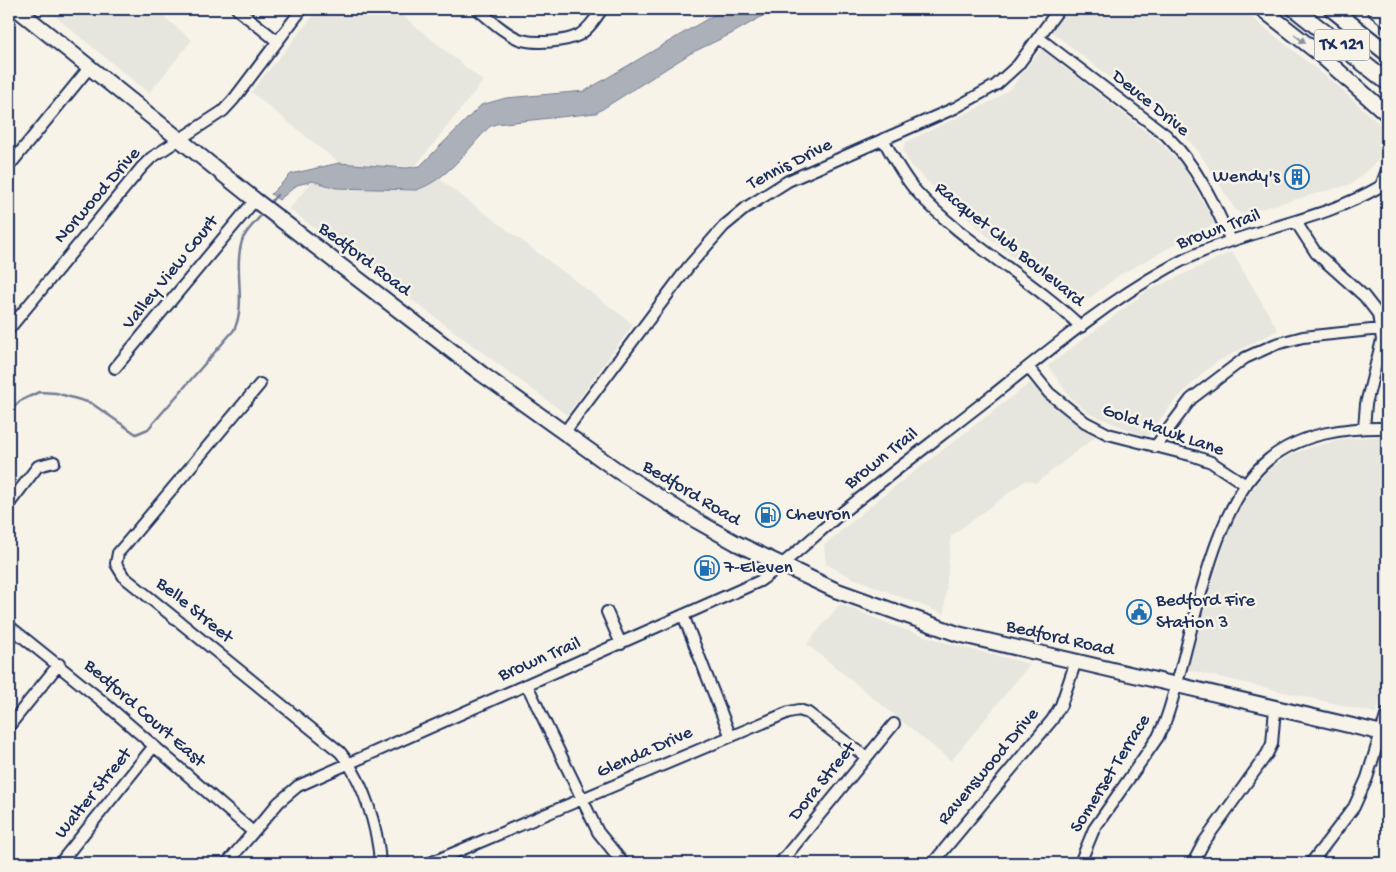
<svg xmlns="http://www.w3.org/2000/svg" width="1396" height="872" font-family="'Gochi Hand',sans-serif">
	<style>
		.built { fill: #e6e5de }
		.water { fill: #acb0b9; stroke: #727c95 }
		.lines { fill: none; stroke-linecap: round; stroke-linejoin: round }
		.stream { stroke: #727c95; stroke-width: 2.5 }
		.minor-casing { stroke: #1b2f5e; stroke-width: 14 }
		.major-casing { stroke: #1b2f5e; stroke-width: 18 }
		.highway-casing { stroke: #1b2f5e; stroke-width: 19 }
		.minor { stroke: #f7f3e8; stroke-width: 10 }
		.major { stroke: #f7f3e8; stroke-width: 14 }
		.highway { stroke: #f7f3e8; stroke-width: 15 }
		.oneway { fill: #8991a3 }
		.labels { text-anchor: middle; dominant-baseline: central; stroke-width: 5; stroke-linejoin: round; paint-order: stroke }
		.shield { fill: #f7f3e8; stroke: #5d6a87; stroke-width: 1 }
		.shield-label { font-size: 18px; font-weight: bold; fill: #1b2f5e }
		.street-label { font-size: 19px; fill: #1b2f5e; stroke: #f7f3e8 }
		.poi-label { font-size: 19px; fill: #1b2f5e; stroke: #f7f3e8; text-anchor: start }
	</style>
	<rect width="100%" height="100%" fill="#f7f3e8"/>
	<filter id="ink" filterUnits="userSpaceOnUse"><feTurbulence type="fractalNoise" baseFrequency=".02" numOctaves="2"/><feDisplacementMap in="SourceGraphic" scale="10" xChannelSelector="R" yChannelSelector="G"/><feConvolveMatrix kernelMatrix="1 2 1 2 8 2 1 2 1" color-interpolation-filters="sRGB"/></filter>
	<g filter="url(#ink)">
		<!-- built -->
		<path class="built" d="M46,9H154L192,40L149,93Z
			M319,9H394L483,81L415,167L339,163L251,92Z
			M1068,9H1241L1339,87L1387,131V152L1352,184L1241,214L1235,209L1199,152L1183,134L1052,32Z
			M1041,49L1162,144L1184,168L1215,224L1190,236L1118,276L1079,306L1057,286L1019,262L993,241L911,166L903,151L906,142L995,100L1012,87Z
			M439,179L633,324L567,415L289,209L313,181L336,188L416,190Z
			M1232,252L1278,330L1218,361L1203,373L1171,405L1147,437L1088,413L1071,398L1048,366L1147,291Z
			M1030,383L1095,437L1036,483L1026,480L951,536L944,614L851,577L826,564L824,545L879,499Z
			M1387,436V677L1376,713L1188,670L1201,618L1232,521L1248,495L1266,472L1286,457L1312,447L1345,439Z
			M840,604L897,627L953,645L1030,664L951,761L807,644Z"/>
		<!-- water -->
		<path class="water" d="M724,9H775L731,34L691,53L596,113L496,124L489,127C467,150 447,180 416,190L336,188L313,181L297,185L279,200L271,194L291,174L339,163L407,168L420,166L481,105L506,98L585,91Z"/>
		<g class="lines">
			<!-- stream -->
			<path class="stream" d="M269,204L277,195
				M9,412L20,401L39,392L56,393L91,403L136,434L148,429L234,330C247,303 233,270 242,241C245,231 257,221 263,213"/>
			<defs>
				<path id="minor" d="M237,9L277,41
					M477,9C490,19 506,35 522,40C537,44 565,42 579,35C589,29 596,18 602,9
					M1039,38L1166,135C1196,165 1214,203 1231,241
					M883,139C893,157 902,175 916,191C964,244 1030,277 1081,327
					M9,166L89,68
					M1381,186L1387,170
					M1296,222L1316,253L1364,296L1378,314L1382,340L1366,404L1364,428
					M9,329L142,167L151,158L223,111L234,99L302,9
					M1028,367L1049,393L1085,422L1108,434L1194,456L1211,462L1246,485
					M115,368L255,200
					M260,384L125,545L118,553L116,564L124,577L340,752C363,779 378,828 380,863
					M564,433L689,266L724,226L747,207L788,181L955,108L996,85L1018,65L1059,9
					M1155,447L1191,399L1245,358L1276,344L1303,337L1381,329
					M9,504L38,466L54,462
					M607,612L621,644
					M683,615L730,735
					M9,626L101,700L253,832
					M527,685L598,832L623,863
					M9,726L59,664
					M60,863L154,746
					M227,863L279,802L298,786L760,581C790,560 816,534 844,511C893,472 943,434 993,395C1049,350 1107,302 1170,267C1236,230 1315,225 1381,186L1387,185
					M430,863L789,712L799,710L808,713L866,757
					M780,863L894,724
					M933,863L1052,720L1061,705L1076,661
					M1080,863L1094,829L1158,737L1165,722C1192,649 1207,510 1268,460C1300,433 1348,427 1387,428
					M1193,863L1204,842L1267,754L1272,744L1275,708
					M1311,863L1354,807L1367,778L1387,713"/>
				<path id="major" d="M17,9L255,200L482,374L618,471L697,521L736,543L835,590L958,634L1387,734
					M1262,9L1317,52L1387,114"/>
				<path id="highway" d="M1295,9L1387,82
					M1332,9L1387,53
					M1375,9L1387,19"/>
			</defs>
			<!-- minor casing -->
			<use href="#minor" class="minor-casing"/>
			<!-- major casing -->
			<use href="#major" class="major-casing"/>
			<!-- highway casing -->
			<use href="#highway" class="highway-casing"/>
			<!-- minor -->
			<use href="#minor" class="minor"/>
			<!-- major -->
			<use href="#major" class="major"/>
			<!-- highway -->
			<use href="#highway" class="highway"/>
		</g>
		<!-- one-way arrows -->
		<defs><path id="oneway-solid" d="M-6-.8H1V-3.2L6.5 0L1 3.2V.8H-6Z" transform="scale(1.25)"/></defs>
		<use class="oneway" href="#oneway-solid" transform="translate(1300 39) rotate(38)"/>
	</g>
	<!-- icons -->
	<defs>
		<symbol id="building-ring" viewBox="-11 -11 22 22"><circle r="9.5" fill="#f7f3e8" stroke="#1f6fb2" stroke-width="1.5"/><path d="M-4-6H4V6H1V3H-1V6H-4ZM-2.5-4.3h1.7v1.8h-1.7ZM.8-4.3h1.7v1.8H.8ZM-2.5-1h1.7V.8h-1.7ZM.8-1h1.7V.8H.8Z" fill="#1f6fb2"/></symbol>
		<symbol id="fuel-ring" viewBox="-11 -11 22 22"><circle r="9.5" fill="#f7f3e8" stroke="#1f6fb2" stroke-width="1.5"/><path d="M-5.5-6h7V0h2V4h1.3V-2.5L3-4.5l.8-.8L6-3V5H2.5V1h-1V6h-7ZM-4.2-4.7v3.2H.2V-4.7Z" fill="#1f6fb2"/></symbol>
		<symbol id="civic-ring" viewBox="-11 -11 22 22"><circle r="9.5" fill="#f7f3e8" stroke="#1f6fb2" stroke-width="1.5"/><path d="M-.6-6.5H3V-4.5H.6V-3L4-1V1h2V6H-6V1h2V-1L-.6-3ZM-1.2 2.5V6h2.4V2.5Z" fill="#1f6fb2"/></symbol>
	</defs>
	<g fill-rule="evenodd">
		<use href="#building-ring" x="1283" y="163" width="28" height="28"/>
		<use href="#fuel-ring" x="754" y="501" width="28" height="28"/>
		<use href="#fuel-ring" x="693" y="554" width="28" height="28"/>
		<use href="#civic-ring" x="1125" y="598" width="28" height="28"/>
	</g>
	<g class="labels">
		<!-- shield labels -->
		<rect class="shield" x="1314.5" y="29.5" width="55" height="31" rx="4"/>
		<g class="shield-label">
			<text x="1342" y="45">TX 121</text>
		</g>
		<!-- street labels -->
		<g class="street-label">
			<text transform="translate(1150 104) rotate(39)">Deuce Drive</text>
			<text transform="translate(790 165) rotate(-27)">Tennis Drive</text>
			<text transform="translate(98 196) rotate(-49)">Norwood Drive</text>
			<text transform="translate(1219 230) rotate(-20)">Brown Trail</text>
			<text transform="translate(1009 245) rotate(39)">Racquet Club Boulevard</text>
			<text transform="translate(364 260) rotate(37)">Bedford Road</text>
			<text transform="translate(171 273) rotate(-51)">Valley View Court</text>
			<text transform="translate(1163 431) rotate(19)">Gold Hawk Lane</text>
			<text transform="translate(882 459) rotate(-38)">Brown Trail</text>
			<text transform="translate(691 494) rotate(31)">Bedford Road</text>
			<text transform="translate(194 611) rotate(39)">Belle Street</text>
			<text transform="translate(1060 639) rotate(13)">Bedford Road</text>
			<text transform="translate(540 660) rotate(-23)">Brown Trail</text>
			<text transform="translate(144 714) rotate(41)">Bedford Court East</text>
			<text transform="translate(645 753) rotate(-24)">Glenda Drive</text>
			<text transform="translate(989 767) rotate(-50)">Ravenswood Drive</text>
			<text transform="translate(1111 774) rotate(-58)">Somerset Terrace</text>
			<text transform="translate(823 782) rotate(-51)">Dora Street</text>
			<text transform="translate(94 794) rotate(-51)">Walter Street</text>
		</g>
		<!-- poi labels -->
		<g class="poi-label">
			<text x="1280" y="177" text-anchor="end">Wendy's</text>
			<text x="786" y="515">Chevron</text>
			<text x="724" y="568">7-Eleven</text>
			<text x="1156" y="601">Bedford Fire<tspan x="1156" dy="22">Station 3</tspan></text>
		</g>
	</g>
	<!-- margin -->
	<rect width="1396" height="872" fill="none" stroke="#f7f3e8" stroke-width="30"/>
	<rect x="15" y="15" width="1366" height="842" fill="none" stroke="#1b2f5e" stroke-width="2" filter="url(#ink)"/>
</svg>
